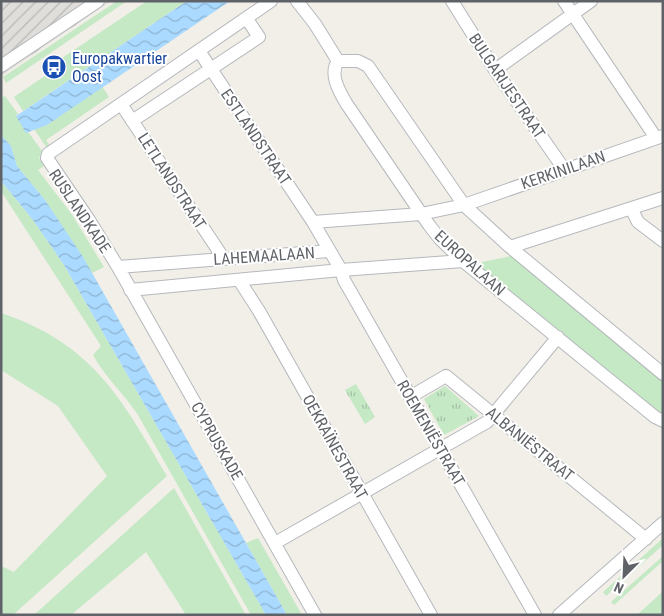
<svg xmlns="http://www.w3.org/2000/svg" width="664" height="616" font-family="'Roboto Condensed',sans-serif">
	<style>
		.industrial { fill: url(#industrial-furrows) }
		.grass { fill: #c5e8c5 }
		.park { fill: url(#park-tufts) }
		.water { fill: url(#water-waves) }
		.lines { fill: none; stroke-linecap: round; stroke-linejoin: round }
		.minor-casing { stroke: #b5b8bc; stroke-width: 14 }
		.minor { stroke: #fff; stroke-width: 12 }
		.labels { text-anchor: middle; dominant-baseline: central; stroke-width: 4; stroke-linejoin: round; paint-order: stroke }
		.transit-label { font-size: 16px; fill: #164399; stroke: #fff; text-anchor: start }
		.street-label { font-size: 16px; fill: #5f6368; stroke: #fff }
	</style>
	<defs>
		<pattern id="industrial-furrows" width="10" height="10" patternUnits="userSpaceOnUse" patternTransform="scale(1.25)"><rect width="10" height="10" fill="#e0deda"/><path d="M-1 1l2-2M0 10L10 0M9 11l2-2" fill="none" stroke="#b9b8b5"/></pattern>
		<pattern id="park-tufts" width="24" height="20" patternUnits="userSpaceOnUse" patternTransform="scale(1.25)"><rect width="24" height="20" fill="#c5e8c5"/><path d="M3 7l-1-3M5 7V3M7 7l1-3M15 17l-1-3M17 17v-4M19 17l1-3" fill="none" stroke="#a3c0a4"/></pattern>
		<pattern id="water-waves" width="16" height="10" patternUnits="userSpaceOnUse" patternTransform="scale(1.25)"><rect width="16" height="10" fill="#aadaff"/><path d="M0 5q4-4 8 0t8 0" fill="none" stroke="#8eb4d2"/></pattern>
	</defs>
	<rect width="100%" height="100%" fill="#f1efe8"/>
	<!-- industrial -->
	<path class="industrial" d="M1,1H111L1,76Z"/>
	<!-- grass -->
	<path class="grass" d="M117,1H127L6,83L3,77Z
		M147,1H187L23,111L14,97L61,65L59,60Z
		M102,86L109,97L46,140L50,146L47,148L34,129L47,125Z
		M5,96L18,114L16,115L42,151L39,158L44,166L38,170L73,216L104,267L92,273L45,200L17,166L11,146L1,135V98Z
		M1,181L33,220L64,265L266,615H251L138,415C124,394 105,377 93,355L101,346L1,191Z
		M511,256L663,378V413L654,411L483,269L482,262Z
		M1,313C93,344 121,398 167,476L13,615H1V566L14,572L107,476L58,406L1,370Z
		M174,488L246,615H186L146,552L71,615H34Z
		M258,538L302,615H287L246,543Z
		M662,539L663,545L606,596L603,592Z
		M663,556V561L614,605L611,602Z
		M663,592V615H637L661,593Z"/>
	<!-- park -->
	<path class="park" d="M356,384L375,417L365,424L345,390Z
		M445,386L479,416L444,435L424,399Z"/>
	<!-- water -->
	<path class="water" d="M187,1H230L47,125L26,133L16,116Z
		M1,135L11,146L17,166L45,200L83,257L287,615H266L64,265L33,220L1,181Z"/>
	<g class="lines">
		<defs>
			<path id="minor" d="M271,1L48,154L47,158L89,220L118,267L315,615
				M297,1L315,24L338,61
				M452,1L495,70L564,169
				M564,1L656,138
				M199,51L313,222L341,270L344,280L535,615
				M338,61C329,74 339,91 346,103L429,225L440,239L463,261L655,417L663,421
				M338,61H358L368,66L464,205L510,247L663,374
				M1,66L98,1
				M495,70L591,1
				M121,104L224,259
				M132,121L259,37L247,19
				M631,208L638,222L663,241
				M313,222L421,214L464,205L663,136
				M510,247L663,198
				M118,267L329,251
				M239,280L259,311L431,615
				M130,290L341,270L463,261
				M410,397L446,376L646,539
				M275,543L487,422L558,337
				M559,615L663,523"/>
		</defs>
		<!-- minor casing -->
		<use href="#minor" class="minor-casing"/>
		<!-- minor -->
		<use href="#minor" class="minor"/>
	</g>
	<!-- icons -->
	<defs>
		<symbol id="bus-disc" viewBox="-11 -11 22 22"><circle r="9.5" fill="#1a4fb4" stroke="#fff"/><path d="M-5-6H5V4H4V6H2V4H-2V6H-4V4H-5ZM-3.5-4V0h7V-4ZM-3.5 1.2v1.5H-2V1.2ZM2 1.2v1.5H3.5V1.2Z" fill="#fff"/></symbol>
	</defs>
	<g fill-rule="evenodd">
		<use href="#bus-disc" x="40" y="53" width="28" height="28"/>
	</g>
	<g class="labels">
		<!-- transit labels -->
		<g class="transit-label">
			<text x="72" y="58">Europakwartier<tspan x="72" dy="18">Oost</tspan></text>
		</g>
		<!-- street labels -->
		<g class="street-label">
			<text transform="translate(507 86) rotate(56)">BULGARIJESTRAAT</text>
			<text transform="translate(256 137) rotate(56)">ESTLANDSTRAAT</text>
			<text transform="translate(563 170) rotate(-19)">KERKINILAAN</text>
			<text transform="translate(172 181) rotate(57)">LETLANDSTRAAT</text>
			<text transform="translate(80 211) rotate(56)">RUSLANDKADE</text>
			<text transform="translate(264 256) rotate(-4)">LAHEMAALAAN</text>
			<text transform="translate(470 263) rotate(42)">EUROPALAAN</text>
			<text transform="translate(431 433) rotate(60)">ROEMENIËSTRAAT</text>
			<text transform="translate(217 441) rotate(60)">CYPRUSKADE</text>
			<text transform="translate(530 444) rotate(39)">ALBANIËSTRAAT</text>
			<text transform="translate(335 447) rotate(61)">OEKRAÏNESTRAAT</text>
		</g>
	</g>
	<!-- border -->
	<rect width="664" height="616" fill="none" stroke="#5f6368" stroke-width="5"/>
	<!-- north arrow -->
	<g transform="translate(624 576) rotate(204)" stroke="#ffffff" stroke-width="4" paint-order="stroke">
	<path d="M0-4L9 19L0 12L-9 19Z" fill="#5f6368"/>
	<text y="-8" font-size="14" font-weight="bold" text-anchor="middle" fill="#5f6368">N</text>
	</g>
</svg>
